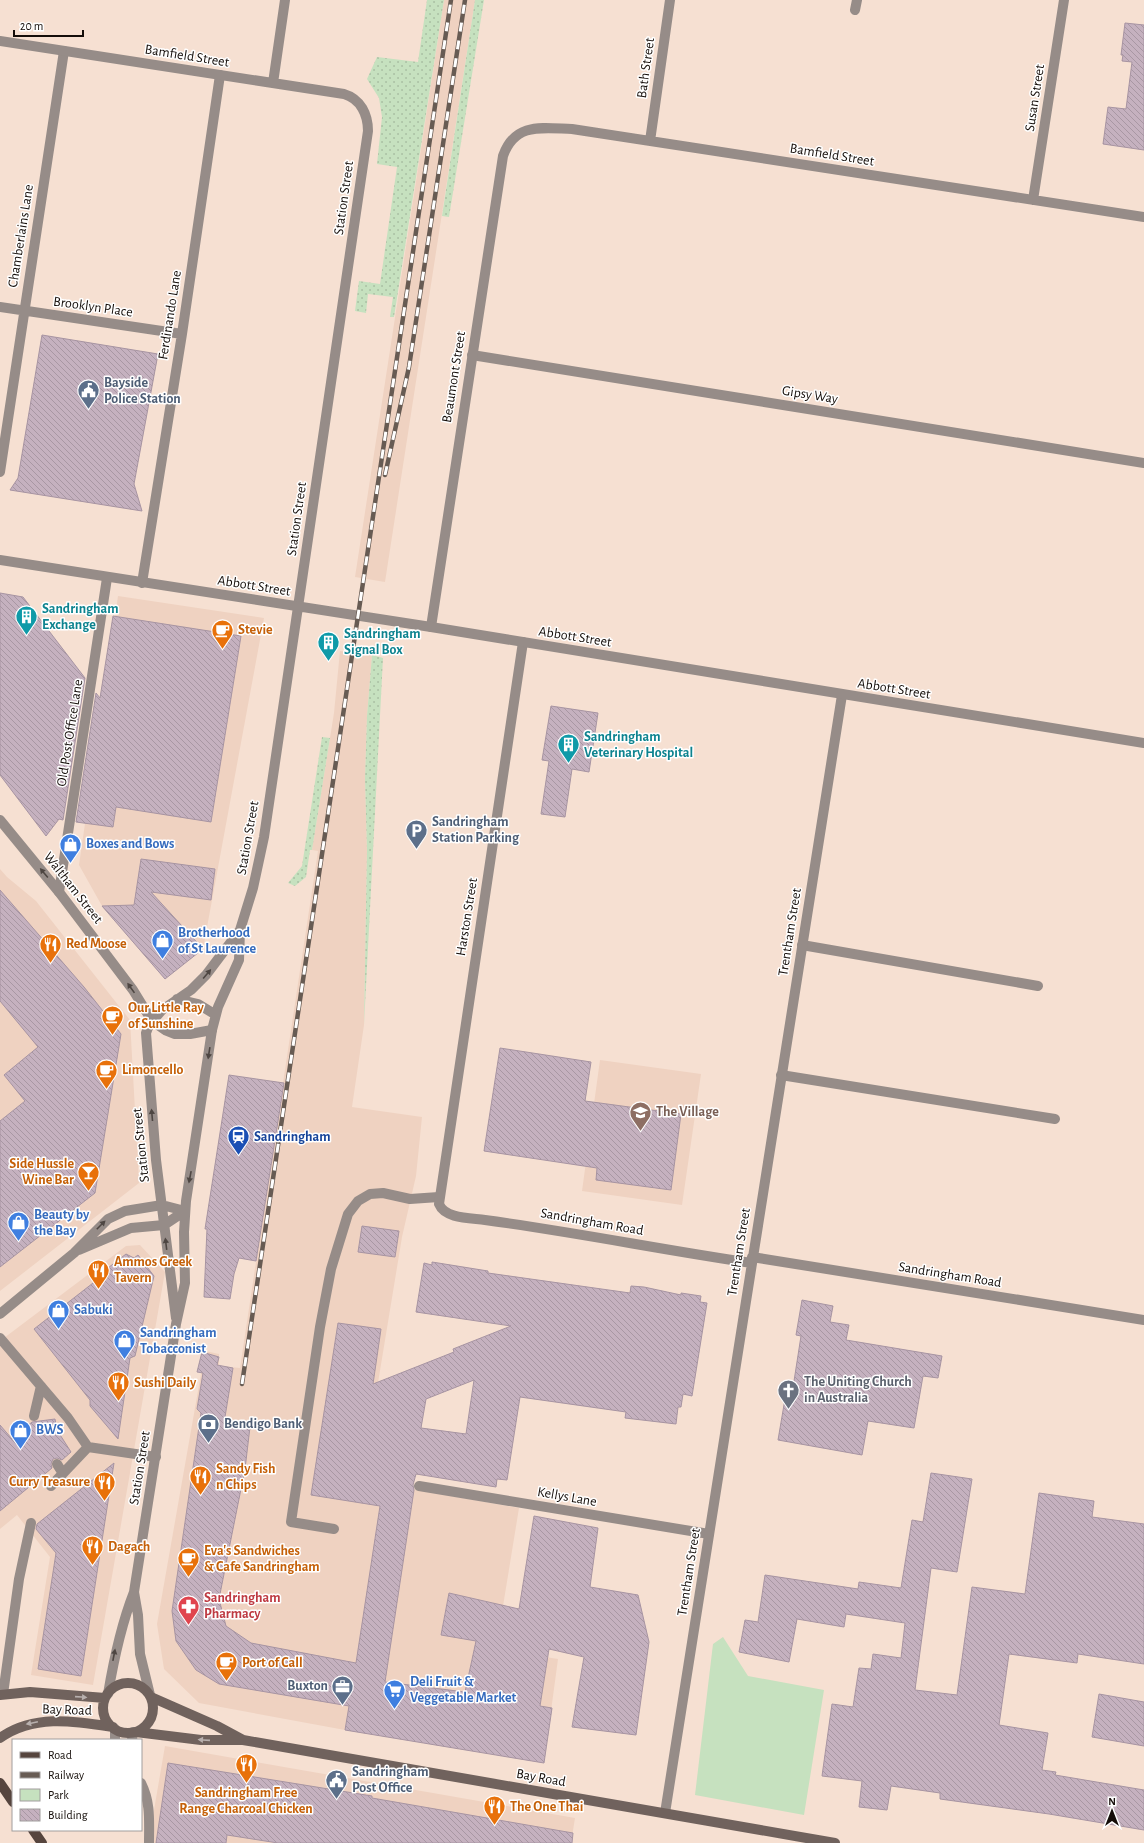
<svg xmlns="http://www.w3.org/2000/svg" width="1144" height="1843" font-family="'Alegreya Sans',sans-serif">
	<style>
		.built { fill: #efd2c1 }
		.grass { fill: url(#grass-dots) }
		.green { fill: #c6e1bf }
		.building { fill: url(#building-back-hatch); stroke: #a794a2; fill-rule: evenodd }
		.lines { fill: none; stroke-linecap: round; stroke-linejoin: round }
		.service { stroke: #968c88; stroke-width: 10 }
		.minor { stroke: #968c88; stroke-width: 10 }
		.tertiary { stroke: #968c88; stroke-width: 10 }
		.secondary { stroke: #70625d; stroke-width: 10 }
		.primary { stroke: #56453e; stroke-width: 10 }
		.rail-casing { stroke: #675b53; stroke-width: 4.5 }
		.rail { stroke: #fff; stroke-width: 3; stroke-dasharray: 9; stroke-linecap: butt }
		.oneway { fill: #4e4642 }
		.oneway2 { fill: #b8b0ae }
		.labels { text-anchor: middle; dominant-baseline: central; stroke-width: 3; stroke-linejoin: round; paint-order: stroke }
		.street-label { font-size: 14px; fill: #140d09; stroke: #fff }
		.service-label { font-size: 14px; font-weight: bold; fill: #4e5e75; stroke: #fff; text-anchor: start }
		.culture-label { font-size: 14px; font-weight: bold; fill: #0d838f; stroke: #fff; text-anchor: start }
		.food-label { font-size: 14px; font-weight: bold; fill: #c56008; stroke: #fff; text-anchor: start }
		.shop-label { font-size: 14px; font-weight: bold; fill: #366cbe; stroke: #fff; text-anchor: start }
		.education-label { font-size: 14px; font-weight: bold; fill: #785e54; stroke: #fff; text-anchor: start }
		.transit-label { font-size: 14px; font-weight: bold; fill: #164399; stroke: #fff; text-anchor: start }
		.worship-label { font-size: 14px; font-weight: bold; fill: #5b616d; stroke: #fff; text-anchor: start }
		.health-label { font-size: 14px; font-weight: bold; fill: #be3a42; stroke: #fff; text-anchor: start }
	</style>
	<defs>
		<pattern id="grass-dots" width="8" height="8" patternUnits="userSpaceOnUse"><rect width="8" height="8" fill="#c6e1bf"/><path d="M2 2h.1M6 6h.1" fill="none" stroke="#a9c0a3" stroke-width="1.8" stroke-linecap="round"/></pattern>
		<pattern id="building-back-hatch" width="6" height="6" patternUnits="userSpaceOnUse"><rect width="6" height="6" fill="#c5b1bf"/><path d="M-1 5l2 2M0 0l6 6M5-1l2 2" fill="none" stroke="#a897a3"/></pattern>
	</defs>
	<rect width="100%" height="100%" fill="#f6e0d2"/>
	<!-- built -->
	<path class="built" d="M444,0H475L385,582L355,577Z
		M118,596L264,618L203,949L165,979L102,906L79,865Z
		M340,651L372,655L367,716L365,779L367,850L364,1025L352,1107L422,1117L416,1176L402,1237L362,1480L519,1508L496,1649L558,1659L544,1763L345,1730L199,1703L164,1669L157,1624L205,1351L219,1354V1366L240,1368L318,851L312,850L334,713Z
		M0,869L7,877L36,901L130,1020L139,1183L0,1291Z
		M600,1060L701,1074L682,1205L582,1191Z
		M140,1245L165,1272L93,1685L31,1675L50,1557L17,1515L0,1529V1341L126,1246Z
		M165,1746L575,1818L571,1843H152L154,1810Z"/>
	<!-- grass -->
	<path class="grass" d="M427,0H444L394,317H390L393,297L368,294L366,313L355,311L359,281L380,284L397,167L377,164L382,117L379,98L367,79L377,57L418,62Z
		M475,0H484L449,217L442,216Z
		M372,655L383,658L364,1025L367,850L365,779L367,716Z
		M322,737L330,738L312,850H310L306,877L295,886L288,883L302,866Z"/>
	<!-- green -->
	<path class="green" d="M723,1637L748,1676L824,1690L804,1815L695,1795L713,1644Z"/>
	<!-- building -->
	<path class="building" d="M1125,23L1144,25V150L1103,144L1108,107L1126,109L1132,62L1122,61L1123,55H1121Z
		M42,335L158,354L134,484L142,511L10,490L18,478Z
		M0,593L23,597L85,678L63,820L59,819L46,836L0,775Z
		M113,616L241,636L211,822L116,807L113,827L76,822L96,693L100,698Z
		M551,706L598,713L589,772L572,769L565,817L541,814L549,761L542,760Z
		M141,859L215,869L211,900L151,892L203,949L165,979L102,906L134,905Z
		M0,890L84,987L121,1034L95,1193L0,1267V1121L25,1101L4,1075L38,1047L0,1001Z
		M500,1048L591,1062L585,1101L681,1114L671,1190L596,1180L597,1168L484,1151Z
		M229,1075L284,1083L256,1261L239,1258L234,1274L230,1299L204,1297L207,1229H205Z
		M362,1226L399,1231L395,1257L358,1252Z
		M126,1254L134,1258L138,1255L154,1276L135,1356L130,1358L118,1439L90,1406V1400L34,1329L102,1276L104,1271Z
		M432,1262L488,1271V1273L630,1293L631,1286L644,1287L681,1295V1293L701,1296L700,1302L707,1303L692,1396L683,1394L681,1407H678L676,1424L625,1418L626,1412L520,1397L507,1480L497,1479L496,1487L416,1474L413,1485L414,1490L385,1682L465,1692L476,1641L441,1635L449,1593L519,1609L534,1516L598,1528L590,1587L638,1595L649,1642L636,1735L572,1727L584,1657L549,1649L540,1706L552,1708L544,1763L345,1730L349,1706L219,1684L196,1670L176,1641L172,1611L201,1413L197,1409L203,1373L197,1372L202,1352L219,1357L217,1365L233,1368L224,1423L250,1427L245,1469L219,1599L226,1626L251,1643L356,1663L380,1506L311,1495L338,1323L381,1329L373,1384L454,1352L453,1349L511,1326L416,1312L424,1263L432,1265ZM474,1380L466,1434L421,1428L426,1399Z
		M802,1300L833,1306L830,1322L849,1325L846,1340L942,1356L938,1378L923,1376L914,1428L868,1421L862,1455L778,1440L786,1393L792,1394L801,1336L796,1335Z
		M55,1419L57,1430L71,1452L62,1460L57,1458L53,1459L51,1464L52,1468L0,1511V1425L12,1439L32,1422Z
		M114,1463L81,1676L38,1669L56,1553L36,1529L37,1524Z
		M931,1473L972,1479L957,1572L931,1568L915,1690L957,1695L972,1587L1025,1594L1039,1493L1094,1501L1092,1517L1144,1524V1664L1078,1654L1077,1663L1009,1654L999,1725L1048,1733L1042,1770L1056,1772L1055,1775L1144,1790V1830L1049,1814L940,1799V1793L891,1786L887,1810L859,1807L862,1781L822,1776L832,1704L853,1707L859,1668L871,1669L873,1654L901,1658L905,1623L846,1614L844,1627L797,1619L789,1662L739,1652L745,1620L758,1622L765,1575L858,1589L859,1582L901,1588L912,1520L923,1522Z
		M1099,1694L1144,1702V1746L1092,1737Z
		M168,1763L372,1796V1798L573,1833L572,1843H278L227,1835L226,1843H156Z"/>
	<g class="lines">
		<!-- service -->
		<path class="service" d="M855,10L857,0
			M0,307L182,334
			M472,355L1144,463
			M0,472L64,51
			M142,583L182,334L220,75
			M59,892L107,578
			M802,945L1038,986
			M781,1075L1055,1119
			M0,1338L68,1418L88,1447L156,1457
			M34,1416L41,1386
			M57,1464L62,1472
			M51,1486L88,1447
			M419,1486L709,1534
			M334,1529L291,1522L320,1327L331,1269L348,1214L358,1201L370,1194L383,1193L410,1199L439,1197
			M3,1694L19,1579L31,1523
			M115,1740V1729
			M132,1740L133,1732
			M141,1783C151,1803 149,1821 149,1843"/>
		<!-- minor -->
		<path class="minor" d="M0,41L344,94C361,99 368,115 368,131L298,607
			M273,83L285,0
			M650,141L670,0
			M1033,200L1064,0
			M431,627L503,156C515,122 542,128 572,129L1144,217
			M523,642L439,1204C445,1219 471,1218 485,1220C575,1232 663,1250 752,1263
			M0,820L59,892L133,990L152,1021L165,1030L175,1034H190L212,1030
			M79,1250L131,1228L164,1225
			M752,1257L1144,1320
			M0,1314L74,1253L108,1219L125,1211L162,1205
			M665,1813L842,695"/>
		<!-- tertiary -->
		<path class="tertiary" d="M0,560L431,627L1144,743
			M177,999L198,1004L216,1015
			M162,1205L185,1211
			M164,1225L185,1211
			M176,1318L156,1160L146,1033L149,1025L162,1010L191,990L206,975L240,930L253,888L264,837L298,607
			M134,1592L138,1615L140,1654L150,1695
			M108,1694C114,1658 121,1625 134,1592L176,1324L185,1283L184,1232L186,1201L212,1030L218,1007L239,960L240,930"/>
		<!-- secondary -->
		<path class="secondary" d="M103 1708a25 25 0 1 1 50 0a25 25 0 1 1-50 0Z
			M0,1695L30,1692L105,1698
			M151,1697L217,1726L243,1740
			M136,1732L201,1740H243L835,1843
			M0,1738C34,1714 74,1721 113,1727"/>
		<!-- primary -->
		<path class="primary" d="M0,1783L13,1802
			M33,1830L42,1843"/>
		<defs>
			<path id="rail" d="M385,475L409,367L465,0
				M242,1384L451,0"/>
		</defs>
		<!-- rail casing -->
		<use href="#rail" class="rail-casing"/>
		<!-- rail -->
		<use href="#rail" class="rail"/>
	</g>
	<!-- one-way arrows -->
	<defs><path id="oneway-solid" d="M-6-.8H1V-3.2L6.5 0L1 3.2V.8H-6Z"/></defs>
	<g class="oneway">
		<use href="#oneway-solid" transform="translate(44 873) rotate(-130)"/>
		<use href="#oneway-solid" transform="translate(207 974) rotate(-50)"/>
		<use href="#oneway-solid" transform="translate(131 988) rotate(-125)"/>
		<use href="#oneway-solid" transform="translate(209 1053) rotate(99)"/>
		<use href="#oneway-solid" transform="translate(152 1115) rotate(-95)"/>
		<use href="#oneway-solid" transform="translate(190 1177) rotate(101)"/>
		<use href="#oneway-solid" transform="translate(101 1225) rotate(-45)"/>
		<use href="#oneway-solid" transform="translate(166 1244) rotate(-97)"/>
		<use href="#oneway-solid" transform="translate(114 1655) rotate(-79)"/>
	</g>
	<g class="oneway2">
		<use href="#oneway-solid" transform="translate(81 1697) rotate(4)"/>
		<use href="#oneway-solid" transform="translate(32 1723) rotate(168)"/>
		<use href="#oneway-solid" transform="translate(204 1740) rotate(-176)"/>
	</g>
	<!-- icons -->
	<defs>
		<symbol id="civic-pin" viewBox="-11 -11 22 30"><path d="M0 17L-7.5 6A9.5 9.5 0 1 1 7.5 6Z" fill="#5c6f8a" stroke="#fff"/><path d="M-.6-6.5H3V-4.5H.6V-3L4-1V1h2V6H-6V1h2V-1L-.6-3ZM-1.2 2.5V6h2.4V2.5Z" fill="#fff"/></symbol>
		<symbol id="building-pin" viewBox="-11 -11 22 30"><path d="M0 17L-7.5 6A9.5 9.5 0 1 1 7.5 6Z" fill="#0f9aa8" stroke="#fff"/><path d="M-4-6H4V6H1V3H-1V6H-4ZM-2.5-4.3h1.7v1.8h-1.7ZM.8-4.3h1.7v1.8H.8ZM-2.5-1h1.7V.8h-1.7ZM.8-1h1.7V.8H.8Z" fill="#fff"/></symbol>
		<symbol id="cafe-pin" viewBox="-11 -11 22 30"><path d="M0 17L-7.5 6A9.5 9.5 0 1 1 7.5 6Z" fill="#e8710a" stroke="#fff"/><path d="M-5.5-4.5H6V0H3Q3 3.5 0 3.5H-2.5Q-5.5 3.5-5.5 0ZM3-3.2v2h1.7v-2ZM-6 4.5H4V6H-6Z" fill="#fff"/></symbol>
		<symbol id="parking-pin" viewBox="-11 -11 22 30"><path d="M0 17L-7.5 6A9.5 9.5 0 1 1 7.5 6Z" fill="#5c6f8a" stroke="#fff"/><path d="M-3.5-5.5H1a3.5 3.5 0 0 1 0 7H-1V5.5H-3.5ZM-1-3.4V-.6H.8a1.4 1.4 0 0 0 0-2.8Z" fill="#fff"/></symbol>
		<symbol id="shop-pin" viewBox="-11 -11 22 30"><path d="M0 17L-7.5 6A9.5 9.5 0 1 1 7.5 6Z" fill="#3f7fe0" stroke="#fff"/><path d="M-5-2.5h2.3a2.7 3.5 0 0 1 5.4 0H5L5.5 6h-11ZM-1.5-2.5h3a1.5 2.3 0 0 0-3 0Z" fill="#fff"/></symbol>
		<symbol id="restaurant-pin" viewBox="-11 -11 22 30"><path d="M0 17L-7.5 6A9.5 9.5 0 1 1 7.5 6Z" fill="#e8710a" stroke="#fff"/><path d="M-5-6h1v4h1v-4h1v4h1v-4h1v5L-1.5 .5V6h-2V.5L-5-1ZM5-6V6H3V1.5H1.5Q1.5-4 5-6Z" fill="#fff"/></symbol>
		<symbol id="school-pin" viewBox="-11 -11 22 30"><path d="M0 17L-7.5 6A9.5 9.5 0 1 1 7.5 6Z" fill="#8d6e63" stroke="#fff"/><path d="M0-5L7-2L0 1L-7-2ZM-4 1L0 2.5L4 1V4Q0 6-4 4Z" fill="#fff"/></symbol>
		<symbol id="station-pin" viewBox="-11 -11 22 30"><path d="M0 17L-7.5 6A9.5 9.5 0 1 1 7.5 6Z" fill="#1a4fb4" stroke="#fff"/><path d="M-3-6H3Q5-6 5-4V2Q5 4 3 4L4.5 6H3L1.5 4h-3L-3 6H-4.5L-3 4Q-5 4-5 2V-4Q-5-6-3-6ZM-3.5-4v3h7v-3ZM-3.5 1v1.5H-2V1ZM2 1v1.5H3.5V1Z" fill="#fff"/></symbol>
		<symbol id="bar-pin" viewBox="-11 -11 22 30"><path d="M0 17L-7.5 6A9.5 9.5 0 1 1 7.5 6Z" fill="#e8710a" stroke="#fff"/><path d="M-6-5H6L.8 .8V4.5H3.5V6h-7V4.5H-.8V.8Z" fill="#fff"/></symbol>
		<symbol id="church-pin" viewBox="-11 -11 22 30"><path d="M0 17L-7.5 6A9.5 9.5 0 1 1 7.5 6Z" fill="#6b7280" stroke="#fff"/><path d="M-1.2-6h2.4v3.5h3.3v2.4h-3.3V6h-2.4V-.1h-3.3v-2.4h3.3Z" fill="#fff"/></symbol>
		<symbol id="bank-pin" viewBox="-11 -11 22 30"><path d="M0 17L-7.5 6A9.5 9.5 0 1 1 7.5 6Z" fill="#5c6f8a" stroke="#fff"/><path d="M-6-4H6V4H-6ZM0-2.3a2.3 2.3 0 1 0 0 4.6a2.3 2.3 0 1 0 0-4.6Z" fill="#fff"/></symbol>
		<symbol id="pharmacy-pin" viewBox="-11 -11 22 30"><path d="M0 17L-7.5 6A9.5 9.5 0 1 1 7.5 6Z" fill="#e0444e" stroke="#fff"/><path d="M-2-6h4v4h4v4h-4v4h-4v-4h-4v-4h4Z" fill="#fff"/></symbol>
		<symbol id="office-pin" viewBox="-11 -11 22 30"><path d="M0 17L-7.5 6A9.5 9.5 0 1 1 7.5 6Z" fill="#5c6f8a" stroke="#fff"/><path d="M-6-3h4V-5.5h4V-3h4V5H-6ZM-1-4.5V-3h2v-1.5ZM-6 0V1H6V0Z" fill="#fff"/></symbol>
		<symbol id="supermarket-pin" viewBox="-11 -11 22 30"><path d="M0 17L-7.5 6A9.5 9.5 0 1 1 7.5 6Z" fill="#3f7fe0" stroke="#fff"/><path d="M-6-5.5h2.5l.6 2H6L4.5 2H-2.5L-4.4-4H-6ZM-1.5 3.2a1.3 1.3 0 1 0 .1 0ZM3 3.2a1.3 1.3 0 1 0 .1 0Z" fill="#fff"/></symbol>
	</defs>
	<g fill-rule="evenodd">
		<use href="#civic-pin" x="76" y="378" width="25" height="34"/>
		<use href="#building-pin" x="14" y="604" width="25" height="34"/>
		<use href="#cafe-pin" x="210" y="618" width="25" height="34"/>
		<use href="#building-pin" x="316" y="630" width="25" height="34"/>
		<use href="#building-pin" x="556" y="732" width="25" height="34"/>
		<use href="#parking-pin" x="404" y="818" width="25" height="34"/>
		<use href="#shop-pin" x="58" y="832" width="25" height="34"/>
		<use href="#shop-pin" x="150" y="928" width="25" height="34"/>
		<use href="#restaurant-pin" x="38" y="932" width="25" height="34"/>
		<use href="#cafe-pin" x="100" y="1004" width="25" height="34"/>
		<use href="#cafe-pin" x="94" y="1058" width="25" height="34"/>
		<use href="#school-pin" x="628" y="1100" width="25" height="34"/>
		<use href="#station-pin" x="226" y="1124" width="25" height="34"/>
		<use href="#bar-pin" x="76" y="1160" width="25" height="34"/>
		<use href="#shop-pin" x="6" y="1210" width="25" height="34"/>
		<use href="#restaurant-pin" x="86" y="1258" width="25" height="34"/>
		<use href="#shop-pin" x="46" y="1298" width="25" height="34"/>
		<use href="#shop-pin" x="112" y="1328" width="25" height="34"/>
		<use href="#restaurant-pin" x="106" y="1370" width="25" height="34"/>
		<use href="#church-pin" x="776" y="1378" width="25" height="34"/>
		<use href="#bank-pin" x="196" y="1412" width="25" height="34"/>
		<use href="#shop-pin" x="8" y="1418" width="25" height="34"/>
		<use href="#restaurant-pin" x="188" y="1464" width="25" height="34"/>
		<use href="#restaurant-pin" x="92" y="1470" width="25" height="34"/>
		<use href="#restaurant-pin" x="80" y="1534" width="25" height="34"/>
		<use href="#cafe-pin" x="176" y="1546" width="25" height="34"/>
		<use href="#pharmacy-pin" x="176" y="1594" width="25" height="34"/>
		<use href="#cafe-pin" x="214" y="1650" width="25" height="34"/>
		<use href="#office-pin" x="330" y="1674" width="25" height="34"/>
		<use href="#supermarket-pin" x="382" y="1678" width="25" height="34"/>
		<use href="#restaurant-pin" x="234" y="1752" width="25" height="34"/>
		<use href="#civic-pin" x="324" y="1768" width="25" height="34"/>
		<use href="#restaurant-pin" x="482" y="1794" width="25" height="34"/>
	</g>
	<g class="labels">
		<!-- street labels -->
		<g class="street-label">
			<text transform="translate(187 56) rotate(9)">Bamfield Street</text>
			<text transform="translate(646 68) rotate(-82)">Bath Street</text>
			<text transform="translate(1035 98) rotate(-81)">Susan Street</text>
			<text transform="translate(832 155) rotate(9)">Bamfield Street</text>
			<text transform="translate(344 198) rotate(-82)">Station Street</text>
			<text transform="translate(21 236) rotate(-81)">Chamberlains Lane</text>
			<text transform="translate(93 307) rotate(8)">Brooklyn Place</text>
			<text transform="translate(170 315) rotate(-81)">Ferdinando Lane</text>
			<text transform="translate(454 377) rotate(-81)">Beaumont Street</text>
			<text transform="translate(810 395) rotate(9)">Gipsy Way</text>
			<text transform="translate(297 519) rotate(-82)">Station Street</text>
			<text transform="translate(254 586) rotate(9)">Abbott Street</text>
			<text transform="translate(575 637) rotate(9)">Abbott Street</text>
			<text transform="translate(894 689) rotate(9)">Abbott Street</text>
			<text transform="translate(70 733) rotate(-81)">Old Post Office Lane</text>
			<text transform="translate(248 838) rotate(-80)">Station Street</text>
			<text transform="translate(73 888) rotate(52)">Waltham Street</text>
			<text transform="translate(467 917) rotate(-81)">Harston Street</text>
			<text transform="translate(790 932) rotate(-81)">Trentham Street</text>
			<text transform="translate(141 1145) rotate(-96)">Station Street</text>
			<text transform="translate(592 1222) rotate(10)">Sandringham Road</text>
			<text transform="translate(739 1252) rotate(-81)">Trentham Street</text>
			<text transform="translate(950 1275) rotate(9)">Sandringham Road</text>
			<text transform="translate(140 1468) rotate(-81)">Station Street</text>
			<text transform="translate(567 1497) rotate(10)">Kellys Lane</text>
			<text transform="translate(689 1572) rotate(-81)">Trentham Street</text>
			<text transform="translate(67 1710) rotate(2)">Bay Road</text>
			<text transform="translate(541 1778) rotate(10)">Bay Road</text>
		</g>
		<!-- service labels -->
		<g class="service-label">
			<text x="104" y="383">Bayside<tspan x="104" dy="16">Police Station</tspan></text>
			<text x="432" y="822">Sandringham<tspan x="432" dy="16">Station Parking</tspan></text>
			<text x="224" y="1424">Bendigo Bank</text>
			<text x="328" y="1686" text-anchor="end">Buxton</text>
			<text x="352" y="1772">Sandringham<tspan x="352" dy="16">Post Office</tspan></text>
		</g>
		<!-- culture labels -->
		<g class="culture-label">
			<text x="42" y="609">Sandringham<tspan x="42" dy="16">Exchange</tspan></text>
			<text x="344" y="634">Sandringham<tspan x="344" dy="16">Signal Box</tspan></text>
			<text x="584" y="737">Sandringham<tspan x="584" dy="16">Veterinary Hospital</tspan></text>
		</g>
		<!-- food labels -->
		<g class="food-label">
			<text x="238" y="630">Stevie</text>
			<text x="66" y="944">Red Moose</text>
			<text x="128" y="1008">Our Little Ray<tspan x="128" dy="16">of Sunshine</tspan></text>
			<text x="122" y="1070">Limoncello</text>
			<text x="74" y="1164" text-anchor="end">Side Hussle<tspan x="74" dy="16">Wine Bar</tspan></text>
			<text x="114" y="1262">Ammos Greek<tspan x="114" dy="16">Tavern</tspan></text>
			<text x="134" y="1383">Sushi Daily</text>
			<text x="216" y="1469">Sandy Fish<tspan x="216" dy="16">n Chips</tspan></text>
			<text x="90" y="1482" text-anchor="end">Curry Treasure</text>
			<text x="108" y="1547">Dagach</text>
			<text x="204" y="1551">Eva's Sandwiches<tspan x="204" dy="16">&amp; Cafe Sandringham</tspan></text>
			<text x="242" y="1663">Port of Call</text>
			<text x="246" y="1793" text-anchor="middle">Sandringham Free<tspan x="246" dy="16">Range Charcoal Chicken</tspan></text>
			<text x="510" y="1807">The One Thai</text>
		</g>
		<!-- shop labels -->
		<g class="shop-label">
			<text x="86" y="844">Boxes and Bows</text>
			<text x="178" y="933">Brotherhood<tspan x="178" dy="16">of St Laurence</tspan></text>
			<text x="34" y="1215">Beauty by<tspan x="34" dy="16">the Bay</tspan></text>
			<text x="74" y="1310">Sabuki</text>
			<text x="140" y="1333">Sandringham<tspan x="140" dy="16">Tobacconist</tspan></text>
			<text x="36" y="1430">BWS</text>
			<text x="410" y="1682">Deli Fruit &amp;<tspan x="410" dy="16">Veggetable Market</tspan></text>
		</g>
		<!-- education labels -->
		<g class="education-label">
			<text x="656" y="1112">The Village</text>
		</g>
		<!-- transit labels -->
		<g class="transit-label">
			<text x="254" y="1137">Sandringham</text>
		</g>
		<!-- worship labels -->
		<g class="worship-label">
			<text x="804" y="1382">The Uniting Church<tspan x="804" dy="16">in Australia</tspan></text>
		</g>
		<!-- health labels -->
		<g class="health-label">
			<text x="204" y="1598">Sandringham<tspan x="204" dy="16">Pharmacy</tspan></text>
		</g>
	</g>
	<!-- legend -->
	<rect x="12" y="1739" width="130" height="92" fill="#ffffff" stroke="#a19e9d"/>
	<rect x="20" y="1752" width="20" height="6" fill="#56453e" stroke="#a19e9d"/>
	<text x="48" y="1759" font-size="12" fill="#140d09">Road</text>
	<rect x="20" y="1772" width="20" height="6" fill="#675b53" stroke="#a19e9d"/>
	<text x="48" y="1779" font-size="12" fill="#140d09">Railway</text>
	<rect x="20" y="1789" width="20" height="12" fill="#c6e1bf" stroke="#a19e9d"/>
	<text x="48" y="1799" font-size="12" fill="#140d09">Park</text>
	<rect x="20" y="1809" width="20" height="12" fill="url(#building-back-hatch)" stroke="#a19e9d"/>
	<text x="48" y="1819" font-size="12" fill="#140d09">Building</text>
	<!-- north arrow -->
	<g transform="translate(1112 1811)" stroke="#ffffff" stroke-width="3" paint-order="stroke">
	<path d="M0-3L7 15L0 10L-7 15Z" fill="#140d09"/>
	<text y="-6" font-size="11" font-weight="bold" text-anchor="middle" fill="#140d09">N</text>
	</g>
	<!-- scale -->
	<path d="M14 30v6h69v-6" fill="none" stroke="#140d09" stroke-width="2"/>
	<text x="20" y="30" font-size="12" fill="#140d09" stroke="#ffffff" stroke-width="3" paint-order="stroke">20 m</text>
</svg>
